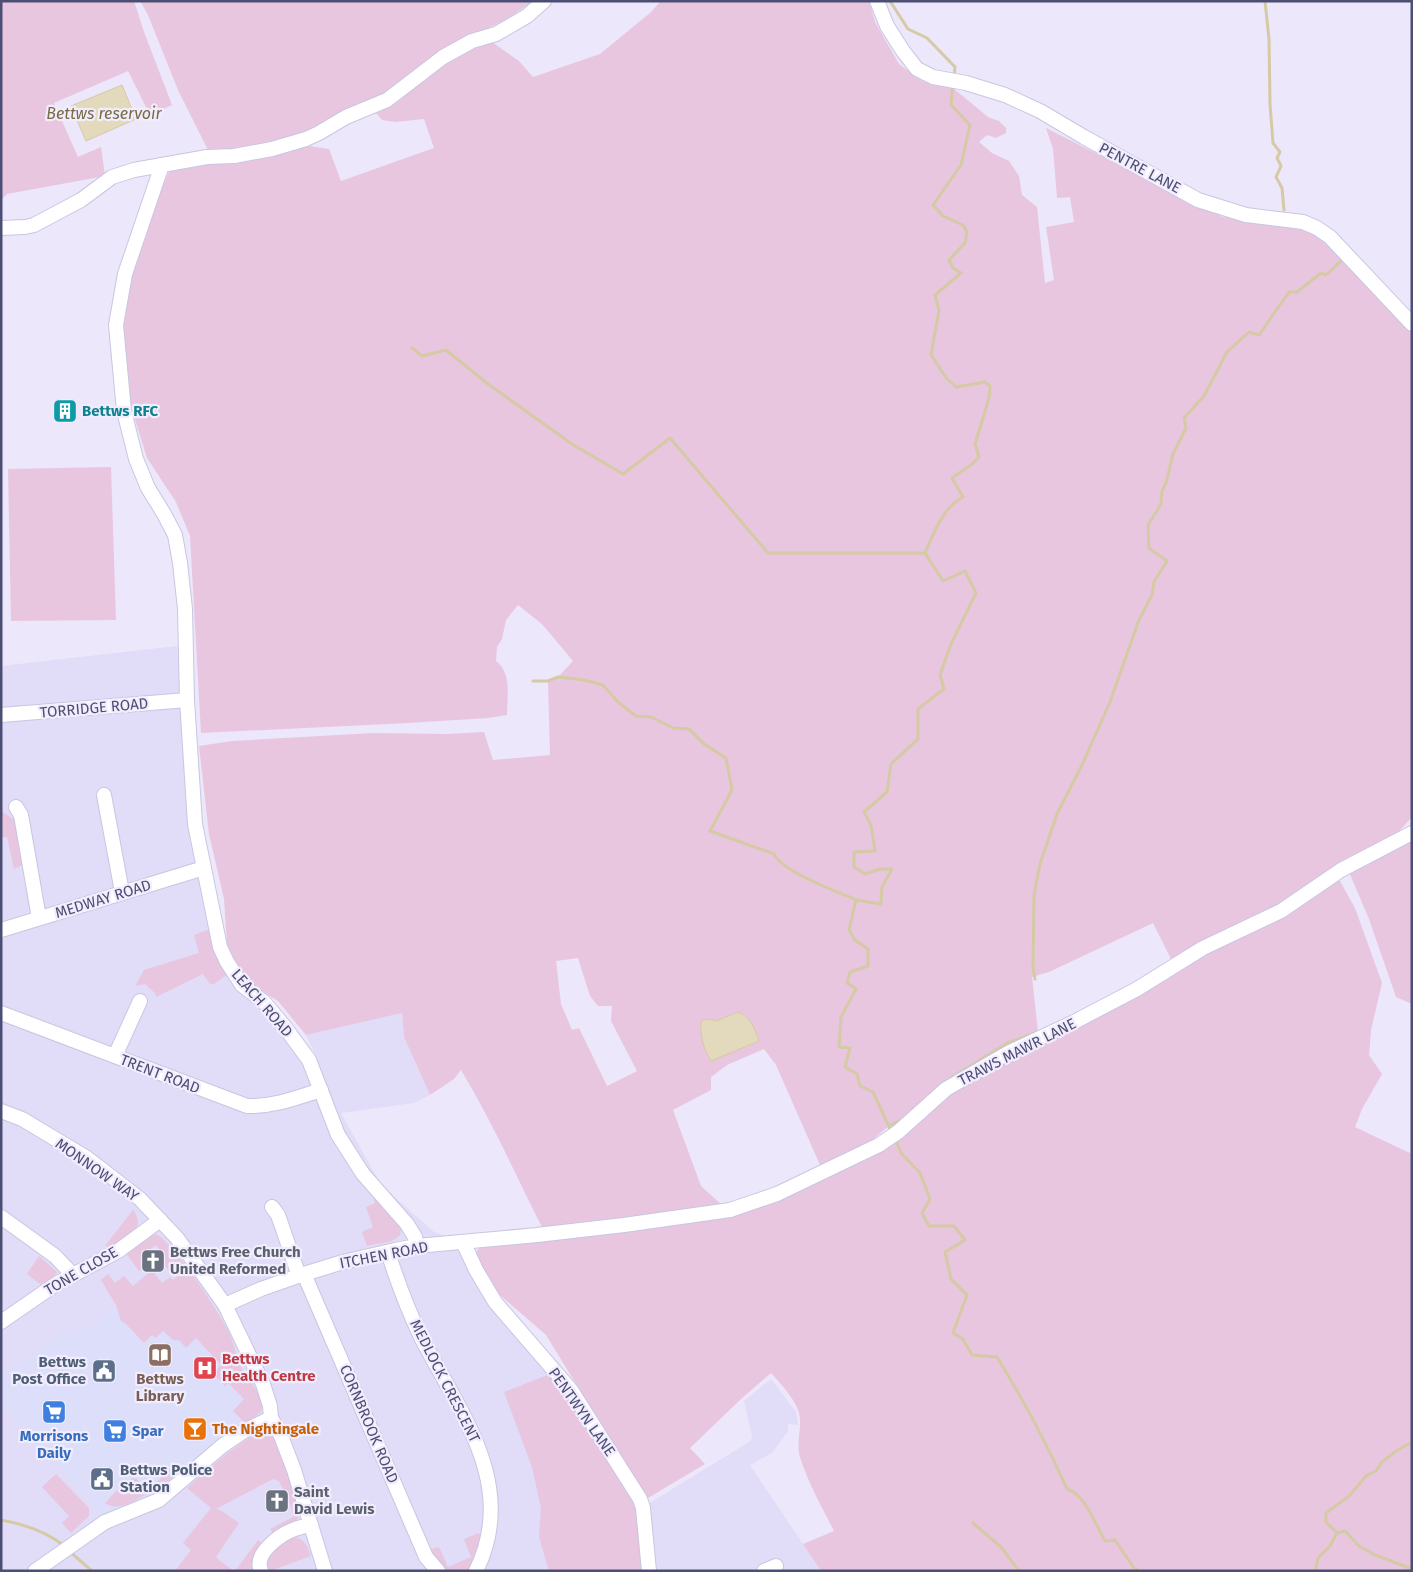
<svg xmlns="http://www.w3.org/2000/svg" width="1413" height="1572" viewBox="0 0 1413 1572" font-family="'Fira Sans',sans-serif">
<rect width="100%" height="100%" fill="#ece7fb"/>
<path fill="#e1dcf7" d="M177 646 182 700 220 947 309 1060H318L306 1035 402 1013 404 1037 430 1095 414 1103 341 1113 381 1185 434 1232 463 1242 468 1255 542 1356 643 1507 751 1441 752 1436 744 1401 771 1379 796 1412 798 1425 788 1424V1431L772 1453 750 1465 821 1571H1V666Z"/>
<path fill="#dcdefa" d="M220 1300 271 1418 159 1500 105 1522 93 1503 1 1403V1388L11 1380 5 1374 62 1333H72L92 1325 106 1315 110 1310Z"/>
<g fill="#e8c6e0" fill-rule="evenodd">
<path d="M1 1H134L144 32 172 105 150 115 128 71 54 103 78 157 101 147 105 176 7 194 1 200Z"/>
<path d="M140 1H534L503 21 473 35 389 94 296 136 245 151 210 154 178 90 148 15Z"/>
<path d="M661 1H869L875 22 899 64 922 81 953 88 988 117 999 121 1006 128V133L996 138 987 135 979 142 992 153 1009 161 1019 176 1022 195 1037 207 1045 283 1054 280 1046 227 1074 222 1070 197 1057 198 1053 149 1046 128 1223 217 1264 222 1289 223 1310 231 1331 245 1412 329V817L1392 839 1276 908 1173 963 1153 923 1049 972 1032 977 1038 1032 1007 1043 951 1078 905 1118 889 1126 867 1144 845 1156 820 1165 776 1065 764 1049 727 1065 711 1077V1090L673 1110 701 1186 723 1206 543 1229C516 1176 492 1121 461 1070L454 1079 430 1095 404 1037 402 1013 306 1035 278 1001 257 988 246 979 232 959 227 945 224 899 209 834 199 746 232 741 373 733 448 734 484 732 493 760 550 755 548 681 558 677 573 661 542 624 518 605 506 620 502 639 497 647 496 661C512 673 507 696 507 715L488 718 408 723 201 733 190 536 176 502 147 458 132 410 116 325 143 224 170 170 211 161 262 159 309 146 329 149 341 181 434 148 424 119 396 122 382 120 373 109C407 87 452 50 492 42L519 61 533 77 600 54 650 13ZM578 958 590 996 598 1006H612L611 1021 637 1071 607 1086 579 1028 572 1030 561 1004 556 961Z"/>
<path d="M111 467 116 620 11 621 8 469Z"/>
<path d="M1 811 15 820 17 824 25 864 14 869 7 837H1Z"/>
<path d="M1412 836V1004L1396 997 1369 919 1349 872Z"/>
<path d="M1335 880 1340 881 1355 908 1382 983 1371 1030 1369 1055 1382 1074 1362 1109 1355 1127 1412 1154V1571H821L803 1544 834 1531C822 1507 808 1483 800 1457 796 1444 801 1431 800 1418 799 1403 781 1384 771 1373L741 1399 690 1448 705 1464 648 1498 640 1488 546 1335 494 1290 476 1256 477 1250 483 1246 713 1218 789 1196 829 1174 882 1148 896 1143 930 1112 963 1085 1187 964 1277 919Z"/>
<path d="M210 929 229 973 214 984H210L203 974 156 997 155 993 145 984 135 986 144 970 199 953 194 935Z"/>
<path d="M369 1186C377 1195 411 1227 398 1237 391 1243 376 1244 367 1246L362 1232 373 1227 366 1207 375 1203Z"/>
<path d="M133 1210C148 1229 125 1239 110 1248L105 1246Z"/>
<path d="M156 1234C172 1241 223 1317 230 1335 235 1347 237 1359 243 1371 248 1382 265 1395 262 1408 260 1416 251 1419 244 1422L233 1411 244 1399 228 1383 225 1386 213 1373 221 1365 196 1338 186 1348 179 1340H173L163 1331 156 1338 152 1335 144 1343 126 1324 121 1321 116 1305 101 1280 108 1274 115 1283 124 1276 133 1286 152 1270 162 1283 170 1277 173 1280 179 1275 175 1268 169 1271 159 1257 162 1254 156 1245 140 1257 146 1265 139 1271 126 1253 152 1235Z"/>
<path d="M39 1256 57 1272C53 1278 48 1283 40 1284L27 1274Z"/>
<path d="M555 1372 640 1499 649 1571H549L539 1537 541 1508 532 1467 504 1392Z"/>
<path d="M266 1429C281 1440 295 1494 300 1513L296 1522 274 1535 270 1529 293 1517 290 1504 279 1481 273 1479 216 1509 222 1511 239 1523 216 1557 220 1561 234 1571H222L221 1569 214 1571H175L191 1550 183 1543 211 1508 187 1488C212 1466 236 1443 266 1429Z"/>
<path d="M175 1464 179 1471 159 1490 154 1485Z"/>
<path d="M56 1474 89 1508V1516L71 1533 62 1523 69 1516 42 1487Z"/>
<path d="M133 1478 137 1479 146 1490V1494C134 1501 118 1512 105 1503L121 1486Z"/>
<path d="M479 1533 481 1538 470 1571H444L428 1550 439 1547 448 1567 471 1557 464 1539Z"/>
<path d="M295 1537C305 1539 308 1548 311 1556L270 1571H266L264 1567C271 1553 280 1542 295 1537Z"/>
<path d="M258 1540 265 1545 256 1571H235Z"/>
</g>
<g fill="#e3dabd" stroke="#d5caa4">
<path d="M122 85 136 119 86 141 71 106Z"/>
<path d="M738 1012C750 1016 755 1029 759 1041L711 1061C703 1048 700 1036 701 1021L709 1019 716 1021Z"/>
</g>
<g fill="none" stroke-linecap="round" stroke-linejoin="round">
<g stroke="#d5caa4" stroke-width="3">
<path d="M890 1 908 29 927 38 955 67 954 77"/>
<path d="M1265 1 1269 39 1270 104 1273 143 1280 152 1277 158 1281 166 1276 177 1282 188 1284 210"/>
<path d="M412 348 422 356 446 350 488 384 572 444 623 474 670 438 768 553H925"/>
<path d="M533 681H548L558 677 584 680 603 685 618 702 636 716 651 717 673 728 689 729 704 744 726 758 732 790 710 831 774 854C781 871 838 892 856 900"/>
<path d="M1035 979 1033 968 1034 895 1040 864 1057 814 1082 765 1110 702 1139 620 1152 595 1154 582 1167 561 1149 548 1148 525 1161 504 1162 491 1166 483 1173 454 1186 428 1184 418 1204 396 1227 352 1249 332 1259 335 1289 292H1297L1321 273 1326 275 1342 260 1341 257"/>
<path d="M951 1078 1007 1043 1035 1033"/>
<path d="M889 1126 903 1119"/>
<path d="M891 1131 873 1092 860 1086 857 1074 845 1067 850 1048 839 1047 841 1017 856 989 847 983 850 972 868 966V949L855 940 849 930 856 900 881 904 882 887 892 869H880L865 874 854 867V852L875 851 871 825 864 812 887 792 891 764 918 739V709L944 689 940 675 951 644 976 593 965 571 943 581 925 553C934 533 943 507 963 497L952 478 971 465 979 457 975 444 989 398 990 386 985 382 956 387 947 379 931 355 939 310 935 295 961 273 953 268 949 260 965 243 967 232 963 225 943 216 933 205 961 165 970 125 951 105 953 84"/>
<path d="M895 1139 901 1153 920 1173 930 1199 922 1213 929 1226H954L965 1240 945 1252 951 1279 967 1295 953 1333 963 1339 972 1355 997 1357C1024 1401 1046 1442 1067 1489 1086 1495 1095 1524 1105 1541L1115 1540 1134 1568 1139 1571"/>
<path d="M1 1520C23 1524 47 1532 64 1546"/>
<path d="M973 1523 1001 1547 1019 1571"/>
<path d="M1337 1533 1345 1531 1359 1546 1375 1555 1412 1569"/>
<path d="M69 1551 92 1571"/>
<path d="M1315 1571 1318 1558 1330 1546 1337 1533 1326 1522V1513L1349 1496 1367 1475 1376 1471 1382 1462 1396 1451 1412 1442"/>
</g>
<defs>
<g id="minor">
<path d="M877 1 887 26 903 51 917 69 933 77 966 83 1005 95 1040 111 1084 137 1198 200 1246 215 1303 222 1317 228 1330 237 1412 324"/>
<path d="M162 165 125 274 116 325 124 411 136 459 148 488 164 514 175 535 180 563 185 609 187 700 195 824 220 947 227 962 242 985 264 1002 284 1026 309 1060 338 1135 363 1174 407 1224 415 1237 417 1246"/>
<path d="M1 228 25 227 34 225 81 200 112 177 134 170 207 157 234 156 272 149 306 139 319 133 346 117 387 100 443 57 472 41 496 34 527 16 544 1"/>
<path d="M1 715 187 700"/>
<path d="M104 795 122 892"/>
<path d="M16 807 21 815 39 918"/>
<path d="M1 930 204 868"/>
<path d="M1 1013 247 1106C273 1107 296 1098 321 1090"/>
<path d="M115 1056 140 1001"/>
<path d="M1 1111 22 1119 87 1158 140 1199 177 1238 225 1305 263 1384 270 1406 271 1418 281 1436 294 1470 325 1571"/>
<path d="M272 1207 278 1215 299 1276"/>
<path d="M1 1217 55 1256 73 1275"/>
<path d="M463 1242 476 1270 495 1302 571 1390 640 1499 643 1508 649 1571"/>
<path d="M388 1252C397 1281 408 1310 421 1337 459 1411 519 1485 476 1571"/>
<path d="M304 1274 426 1557 438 1571"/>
<path d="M225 1305 261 1289 304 1274 343 1262 395 1250 417 1246 537 1235 624 1225 730 1210 777 1194 879 1145 898 1132 946 1089 1008 1053 1074 1022 1137 989 1203 948 1281 911 1341 870 1412 833"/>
<path d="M1 1322 56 1284 118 1251 160 1220"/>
<path d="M35 1571 105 1522 159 1500 222 1446 244 1431 271 1418"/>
<path d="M261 1571C253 1553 281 1534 295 1529 300 1527 306 1526 311 1525"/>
<path d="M764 1571 776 1566"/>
</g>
</defs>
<use href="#minor" stroke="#c8c6e1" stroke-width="16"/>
<use href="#minor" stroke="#fff" stroke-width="14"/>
</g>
<defs>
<symbol id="building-square" viewBox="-11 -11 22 22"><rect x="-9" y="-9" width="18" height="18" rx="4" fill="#0f9aa8" stroke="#f1edfe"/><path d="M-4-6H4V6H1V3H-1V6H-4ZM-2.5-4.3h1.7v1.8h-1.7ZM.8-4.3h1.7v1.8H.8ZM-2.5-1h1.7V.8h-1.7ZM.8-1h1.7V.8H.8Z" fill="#fff"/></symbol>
<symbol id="church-square" viewBox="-11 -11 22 22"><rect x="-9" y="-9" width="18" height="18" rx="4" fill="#6b7280" stroke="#f1edfe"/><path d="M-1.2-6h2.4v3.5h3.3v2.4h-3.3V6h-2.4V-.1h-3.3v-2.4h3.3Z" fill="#fff"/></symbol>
<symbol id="library-square" viewBox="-11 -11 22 22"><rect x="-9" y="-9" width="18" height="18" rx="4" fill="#8d6e63" stroke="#f1edfe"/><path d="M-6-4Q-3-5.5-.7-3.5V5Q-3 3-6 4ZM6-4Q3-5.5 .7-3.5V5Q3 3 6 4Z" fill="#fff"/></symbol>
<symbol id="hospital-square" viewBox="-11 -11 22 22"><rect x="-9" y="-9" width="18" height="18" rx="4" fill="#e0444e" stroke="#f1edfe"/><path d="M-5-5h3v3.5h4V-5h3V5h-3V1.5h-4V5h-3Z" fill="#fff"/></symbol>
<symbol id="civic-square" viewBox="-11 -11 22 22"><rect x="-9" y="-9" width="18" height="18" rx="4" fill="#5c6f8a" stroke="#f1edfe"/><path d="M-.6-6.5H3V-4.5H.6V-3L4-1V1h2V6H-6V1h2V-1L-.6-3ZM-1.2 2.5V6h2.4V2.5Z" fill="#fff"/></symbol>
<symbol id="supermarket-square" viewBox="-11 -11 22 22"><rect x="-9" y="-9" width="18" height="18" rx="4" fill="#3f7fe0" stroke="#f1edfe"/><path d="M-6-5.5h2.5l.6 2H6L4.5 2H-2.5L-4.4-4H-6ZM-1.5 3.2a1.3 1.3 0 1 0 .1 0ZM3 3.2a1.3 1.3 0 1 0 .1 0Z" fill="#fff"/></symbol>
<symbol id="bar-square" viewBox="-11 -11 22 22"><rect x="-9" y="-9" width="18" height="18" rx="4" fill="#e8710a" stroke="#f1edfe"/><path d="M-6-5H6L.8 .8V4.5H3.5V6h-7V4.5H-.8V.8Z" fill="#fff"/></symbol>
</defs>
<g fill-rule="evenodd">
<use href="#building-square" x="51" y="397" width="28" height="28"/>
<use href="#church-square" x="139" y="1247" width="28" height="28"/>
<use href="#library-square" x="146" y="1341" width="28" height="28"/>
<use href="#hospital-square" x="191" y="1354" width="28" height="28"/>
<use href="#civic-square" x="90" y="1357" width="28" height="28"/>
<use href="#supermarket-square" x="40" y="1398" width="28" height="28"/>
<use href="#bar-square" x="181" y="1415" width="28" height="28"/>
<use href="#supermarket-square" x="101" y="1417" width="28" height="28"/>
<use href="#civic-square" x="88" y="1465" width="28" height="28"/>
<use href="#church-square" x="263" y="1487" width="28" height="28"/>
</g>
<g text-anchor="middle" stroke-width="4.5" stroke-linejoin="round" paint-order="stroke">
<g font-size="15" fill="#4d4e73" stroke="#f1edfe">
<text transform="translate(1140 168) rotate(28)" y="5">PENTRE LANE</text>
<text transform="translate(94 708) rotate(-5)" y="5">TORRIDGE ROAD</text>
<text transform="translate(103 899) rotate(-17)" y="5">MEDWAY ROAD</text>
<text transform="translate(262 1003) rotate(49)" y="5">LEACH ROAD</text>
<text transform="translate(1017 1052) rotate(-27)" y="5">TRAWS MAWR LANE</text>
<text transform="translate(160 1074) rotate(21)" y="5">TRENT ROAD</text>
<text transform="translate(97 1170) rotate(35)" y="5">MONNOW WAY</text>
<text transform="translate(384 1255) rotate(-11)" y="5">ITCHEN ROAD</text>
<text transform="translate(81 1271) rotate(-30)" y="5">TONE CLOSE</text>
<text transform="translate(445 1381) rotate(63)" y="5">MEDLOCK CRESCENT</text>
<text transform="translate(582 1412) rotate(55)" y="5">PENTWYN LANE</text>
<text transform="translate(369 1424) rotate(67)" y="5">CORNBROOK ROAD</text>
</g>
<g font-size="15" font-weight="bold" fill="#0d838f" stroke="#f1edfe" text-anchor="start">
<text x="82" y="416">Bettws RFC</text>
</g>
<g font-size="15" font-weight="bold" fill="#5b616d" stroke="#f1edfe" text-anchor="start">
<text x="170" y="1257">Bettws Free Church<tspan x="170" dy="17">United Reformed</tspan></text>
<text x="294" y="1497">Saint<tspan x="294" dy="17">David Lewis</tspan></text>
</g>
<g font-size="15" font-weight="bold" fill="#be3a42" stroke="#f1edfe" text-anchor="start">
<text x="222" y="1364">Bettws<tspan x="222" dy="17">Health Centre</tspan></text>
</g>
<g font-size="15" font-weight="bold" fill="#4e5e75" stroke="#f1edfe" text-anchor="end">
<text x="86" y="1367">Bettws<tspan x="86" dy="17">Post Office</tspan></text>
<text x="120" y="1475" text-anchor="start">Bettws Police<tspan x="120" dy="17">Station</tspan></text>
</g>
<g font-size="15" font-weight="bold" fill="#785e54" stroke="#f1edfe">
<text x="160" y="1384">Bettws<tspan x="160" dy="17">Library</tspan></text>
</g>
<g font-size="15" font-weight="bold" fill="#c56008" stroke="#f1edfe" text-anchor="start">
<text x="212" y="1434">The Nightingale</text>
</g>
<g font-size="15" font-weight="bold" fill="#366cbe" stroke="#f1edfe" text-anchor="start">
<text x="132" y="1436">Spar</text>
<text x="54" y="1441" text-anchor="middle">Morrisons<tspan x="54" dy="17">Daily</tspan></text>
</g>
<g font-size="16" font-style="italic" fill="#776c42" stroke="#f1edfe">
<text x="104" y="119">Bettws reservoir</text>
</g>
</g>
<rect width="1413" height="1572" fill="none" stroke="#4d4e73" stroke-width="5"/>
</svg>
